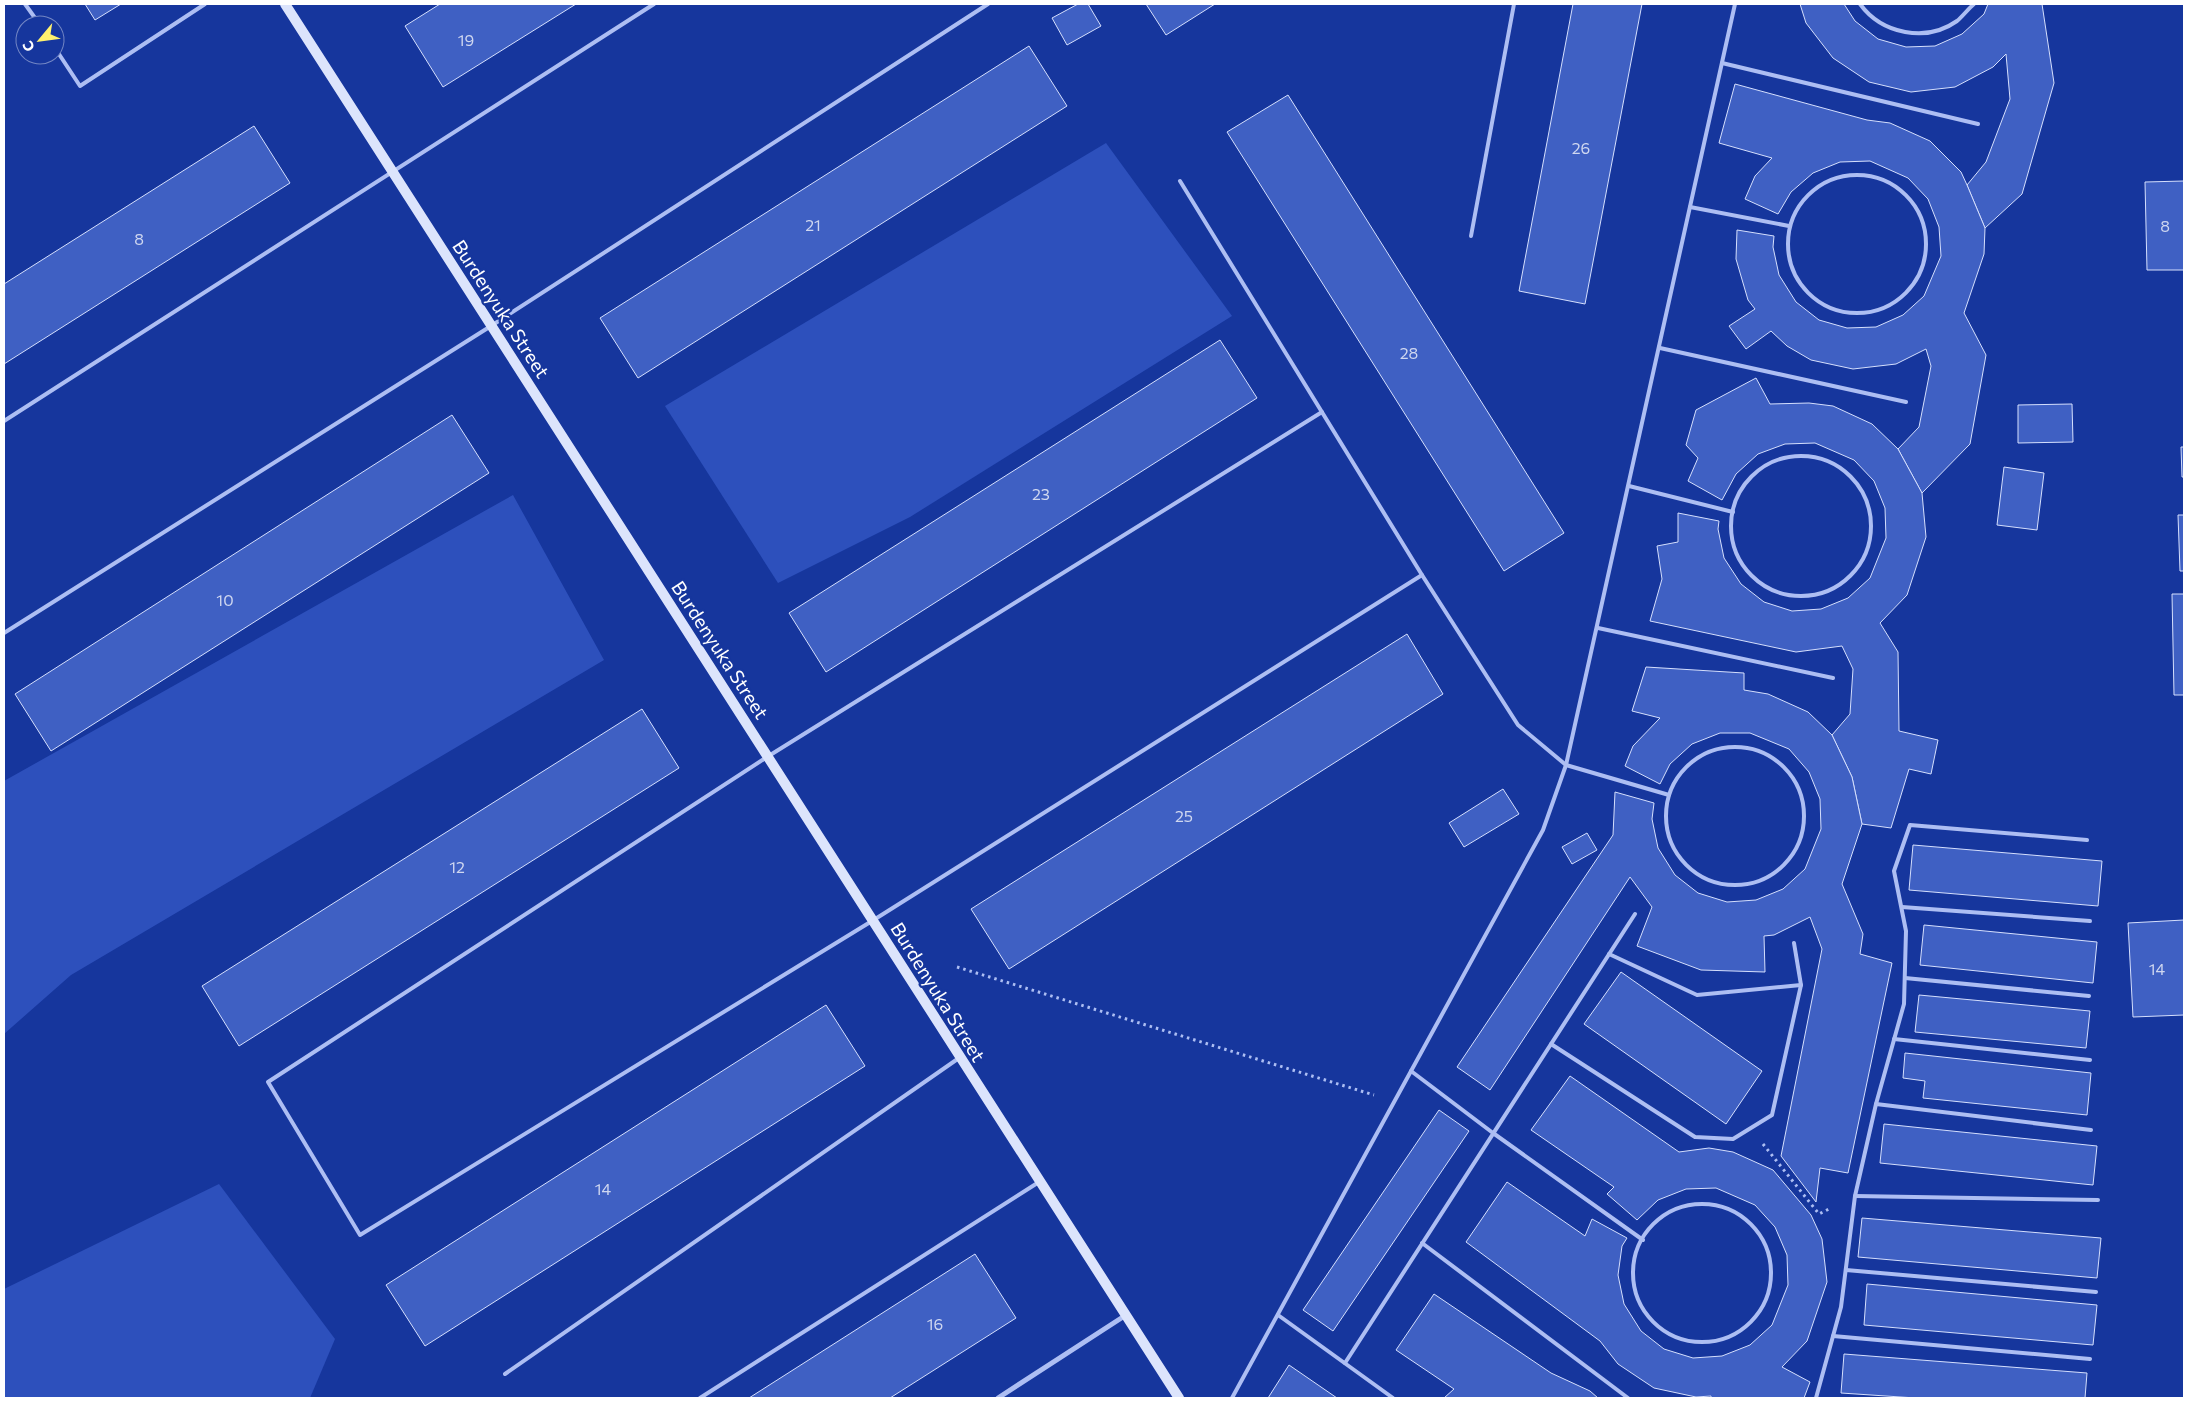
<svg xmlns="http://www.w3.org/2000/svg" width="2188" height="1402" viewBox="0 0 2188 1402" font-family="Commissioner,sans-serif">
<rect width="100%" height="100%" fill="#16369d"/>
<g fill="#2d50bc">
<path d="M1106 143 1232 316 910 517 778 583 665 406Z"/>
<path d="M513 495 604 660 71 975 4 1034V781Z"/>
<path d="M219 1184 335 1339 310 1398H4V1289Z"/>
</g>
<g fill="#3f60c3" stroke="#d5dffd">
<path d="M85 4H121L95 20Z"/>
<path d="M440 4H576L443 87 405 26Z"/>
<path d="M1078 4H1088L1101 26 1067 45 1052 18Z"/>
<path d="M1146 4H1215L1166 35Z"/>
<path d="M1573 4H1642L1585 304 1519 291Z"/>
<path d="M1800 4H1844L1855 21 1878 39 1906 47 1935 46 1962 34 1984 14 1988 4H2042L2054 83 2022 194 1985 228 1967 185 1986 162 2010 99 2006 54 1993 67 1955 87 1911 92 1869 82 1833 58 1806 23Z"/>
<path d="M1029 46 1067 106 638 378 600 318Z"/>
<path d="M1735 84 1867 120 1890 123 1930 141 1961 172 1967 185 1985 228 1984 254 1964 313 1986 355 1970 444 1922 493 1898 449 1919 427 1931 366 1926 349 1896 364 1853 369 1811 360 1787 346 1771 331 1746 349 1729 326 1755 309 1748 300 1736 259 1737 230 1774 236 1773 247 1779 275 1796 302 1819 320 1847 328 1876 327 1903 315 1924 296 1941 256 1939 227 1928 199 1908 178 1870 161 1840 162 1813 173 1791 192 1778 214 1745 199 1755 176 1772 158 1719 143Z"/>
<path d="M1288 95 1564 533 1504 571 1227 132Z"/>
<path d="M254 126 290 183 4 364V284Z"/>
<path d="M2184 181V270H2147L2145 182Z"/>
<path d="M1220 340 1257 398 826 672 789 613Z"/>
<path d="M1756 378 1770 404 1809 403 1833 406 1872 424 1898 449 1922 493 1926 537 1907 595 1880 623 1898 652 1899 731 1938 740 1931 774 1909 769 1891 828 1862 824 1852 777 1832 735 1850 714 1853 669 1842 646 1796 652 1650 621 1662 579 1657 546 1678 542V513L1719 521 1718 529 1724 558 1741 584 1764 602 1792 611 1821 609 1848 598 1870 578 1886 538 1885 508 1874 481 1854 460 1815 443 1785 444 1758 454 1736 474 1722 500 1688 481 1698 458 1686 445 1696 410Z"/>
<path d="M2072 404 2073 442 2018 443V405Z"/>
<path d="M452 415 489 473 51 751 15 694Z"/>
<path d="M2181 447H2184V477H2182Z"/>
<path d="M2004 467 2044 473 2037 530 1997 525Z"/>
<path d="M2178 515H2184V571H2180Z"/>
<path d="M2172 594H2184V695H2174Z"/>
<path d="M1407 634 1443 694 1009 969 971 909Z"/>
<path d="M1646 667 1744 673V690L1768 694 1808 712 1832 735 1852 777 1862 824 1842 884 1863 934 1860 954 1892 963 1848 1173 1820 1168 1816 1202 1781 1156 1822 949 1810 917 1774 935 1764 936 1765 972 1701 970 1637 946 1652 907 1630 877 1490 1090 1457 1067 1613 835 1615 792 1654 803 1652 819 1658 848 1675 875 1698 893 1727 902 1756 900 1783 889 1805 869 1821 829 1820 799 1809 772 1789 749 1750 733H1720L1692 744 1670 764 1660 784 1625 766 1633 746 1660 718 1632 711Z"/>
<path d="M642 709 679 768 239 1046 202 986Z"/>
<path d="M1503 789 1519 814 1464 847 1449 823Z"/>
<path d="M1587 833 1597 850 1572 864 1562 847Z"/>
<path d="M1913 845 2102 861 2098 906 1909 890Z"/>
<path d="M2184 920V1015L2133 1017 2128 923Z"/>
<path d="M1924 925 2097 942 2093 983 1920 965Z"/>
<path d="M1621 972 1762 1071 1726 1124 1584 1024Z"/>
<path d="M1919 995 2090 1011 2086 1048 1915 1032Z"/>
<path d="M826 1005 865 1066 425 1346 386 1285Z"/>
<path d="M1905 1053 2091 1073 2087 1115 1923 1098 1925 1081 1903 1078Z"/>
<path d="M1570 1076 1679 1152 1709 1148 1733 1152 1773 1170 1811 1215 1822 1239 1827 1282 1807 1341 1782 1367 1810 1382 1804 1398H1711V1396L1696 1397 1654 1388 1618 1364 1600 1341 1466 1242 1507 1182 1585 1236 1592 1219 1627 1238 1622 1246 1618 1275 1624 1304 1641 1331 1664 1349 1693 1358 1722 1356 1750 1345 1772 1325 1788 1285 1787 1255 1775 1227 1755 1205 1716 1188 1686 1189 1658 1200 1637 1220 1607 1194 1614 1187 1531 1130Z"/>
<path d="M1439 1110 1469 1131 1333 1331 1303 1310Z"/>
<path d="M1884 1124 2097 1146 2093 1185 1880 1163Z"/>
<path d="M1862 1218 2101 1238 2097 1278 1858 1257Z"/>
<path d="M975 1254 1016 1318 890 1398H749Z"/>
<path d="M1867 1284 2097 1305 2093 1345 1864 1325Z"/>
<path d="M1434 1294 1551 1373 1590 1391 1598 1398H1444L1454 1389 1396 1350Z"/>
<path d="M1844 1354 2087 1373 2085 1398H1916L1841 1393Z"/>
<path d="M1289 1365 1337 1398H1268Z"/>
</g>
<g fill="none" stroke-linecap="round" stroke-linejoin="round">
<g stroke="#adbef3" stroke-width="3" stroke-dasharray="2.5 4" stroke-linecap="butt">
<path d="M957 967 1374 1095"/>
<path d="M1763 1144 1819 1214 1831 1208"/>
</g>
<g stroke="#adbef3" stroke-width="4">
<path d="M25 4 40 25"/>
<path d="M1860 4C1882 34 1926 43 1957 21 1963 16 1968 9 1974 4"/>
<path d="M55 48 80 86 205 4"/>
<path d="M1722 63 1978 124"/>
<circle cx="1857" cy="244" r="69"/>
<path d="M1180 181 1422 575 1518 725 1566 765 1669 795"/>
<path d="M1690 207 1789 226"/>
<path d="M1471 236 1514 4"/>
<path d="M1660 348 1906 402"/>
<path d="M1322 412 767 757 268 1082 360 1235 872 921 1422 575"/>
<path d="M4 421 654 4"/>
<circle cx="1801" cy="526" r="70"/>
<path d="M1629 486 1733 512"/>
<path d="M1598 628 1833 678"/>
<path d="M4 633 491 326 988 4"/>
<circle cx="1735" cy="816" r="69"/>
<path d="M1902 907 2090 921"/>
<path d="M1609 954 1697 995 1801 985"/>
<path d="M1905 978 2089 996"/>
<path d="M1894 1039 2090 1060"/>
<path d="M1551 1044 1695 1137 1733 1139 1772 1115 1801 985 1794 943"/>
<path d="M1411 1071 1493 1133 1643 1240"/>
<path d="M1876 1104 2091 1130"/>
<path d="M1855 1196 2098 1200"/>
<circle cx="1702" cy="1273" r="69"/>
<path d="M1422 1243 1628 1398"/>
<path d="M1846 1270 2096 1292"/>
<path d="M1278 1315 1393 1398"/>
<path d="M1833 1336 2090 1359"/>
<path d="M1345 1363 1635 914"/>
<path d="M505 1374 959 1058"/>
<path d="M700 1398 1039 1182"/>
<path d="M1232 1398 1543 830 1566 765 1735 4"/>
<path d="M1816 1398 1841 1307 1855 1196 1876 1104 1904 1004 1906 931 1894 871 1910 825 2087 840"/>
</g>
<path stroke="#adbef3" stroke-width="5" d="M998 1398 1126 1315"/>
<path stroke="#dce4fc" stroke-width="10" d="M285 4 1179 1398"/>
</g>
<g text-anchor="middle" stroke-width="4.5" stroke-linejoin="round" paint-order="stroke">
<g font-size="16" fill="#cfd7f0">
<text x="466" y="46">19</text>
<text x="1581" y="154">26</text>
<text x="813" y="231">21</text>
<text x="2165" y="232">8</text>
<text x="139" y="245">8</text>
<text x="1409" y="359">28</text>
<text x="1041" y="500">23</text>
<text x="225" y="606">10</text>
<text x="1184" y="822">25</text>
<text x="457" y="873">12</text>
<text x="2157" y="975">14</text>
<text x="603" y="1195">14</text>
<text x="935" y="1330">16</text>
</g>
<g font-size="19" fill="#fff" stroke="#16369d">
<text transform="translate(501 309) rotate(57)" y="7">Burdenyuka Street</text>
<text transform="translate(720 650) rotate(57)" y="7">Burdenyuka Street</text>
<text transform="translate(938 992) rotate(58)" y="7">Burdenyuka Street</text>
</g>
</g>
<rect width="2188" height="1402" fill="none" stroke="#ffffff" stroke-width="10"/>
<g transform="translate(40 40) rotate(241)"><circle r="24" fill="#16369d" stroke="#7386c4"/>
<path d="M0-4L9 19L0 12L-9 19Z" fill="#fff26f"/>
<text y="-8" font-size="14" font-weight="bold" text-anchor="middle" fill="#ffffff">С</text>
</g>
</svg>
